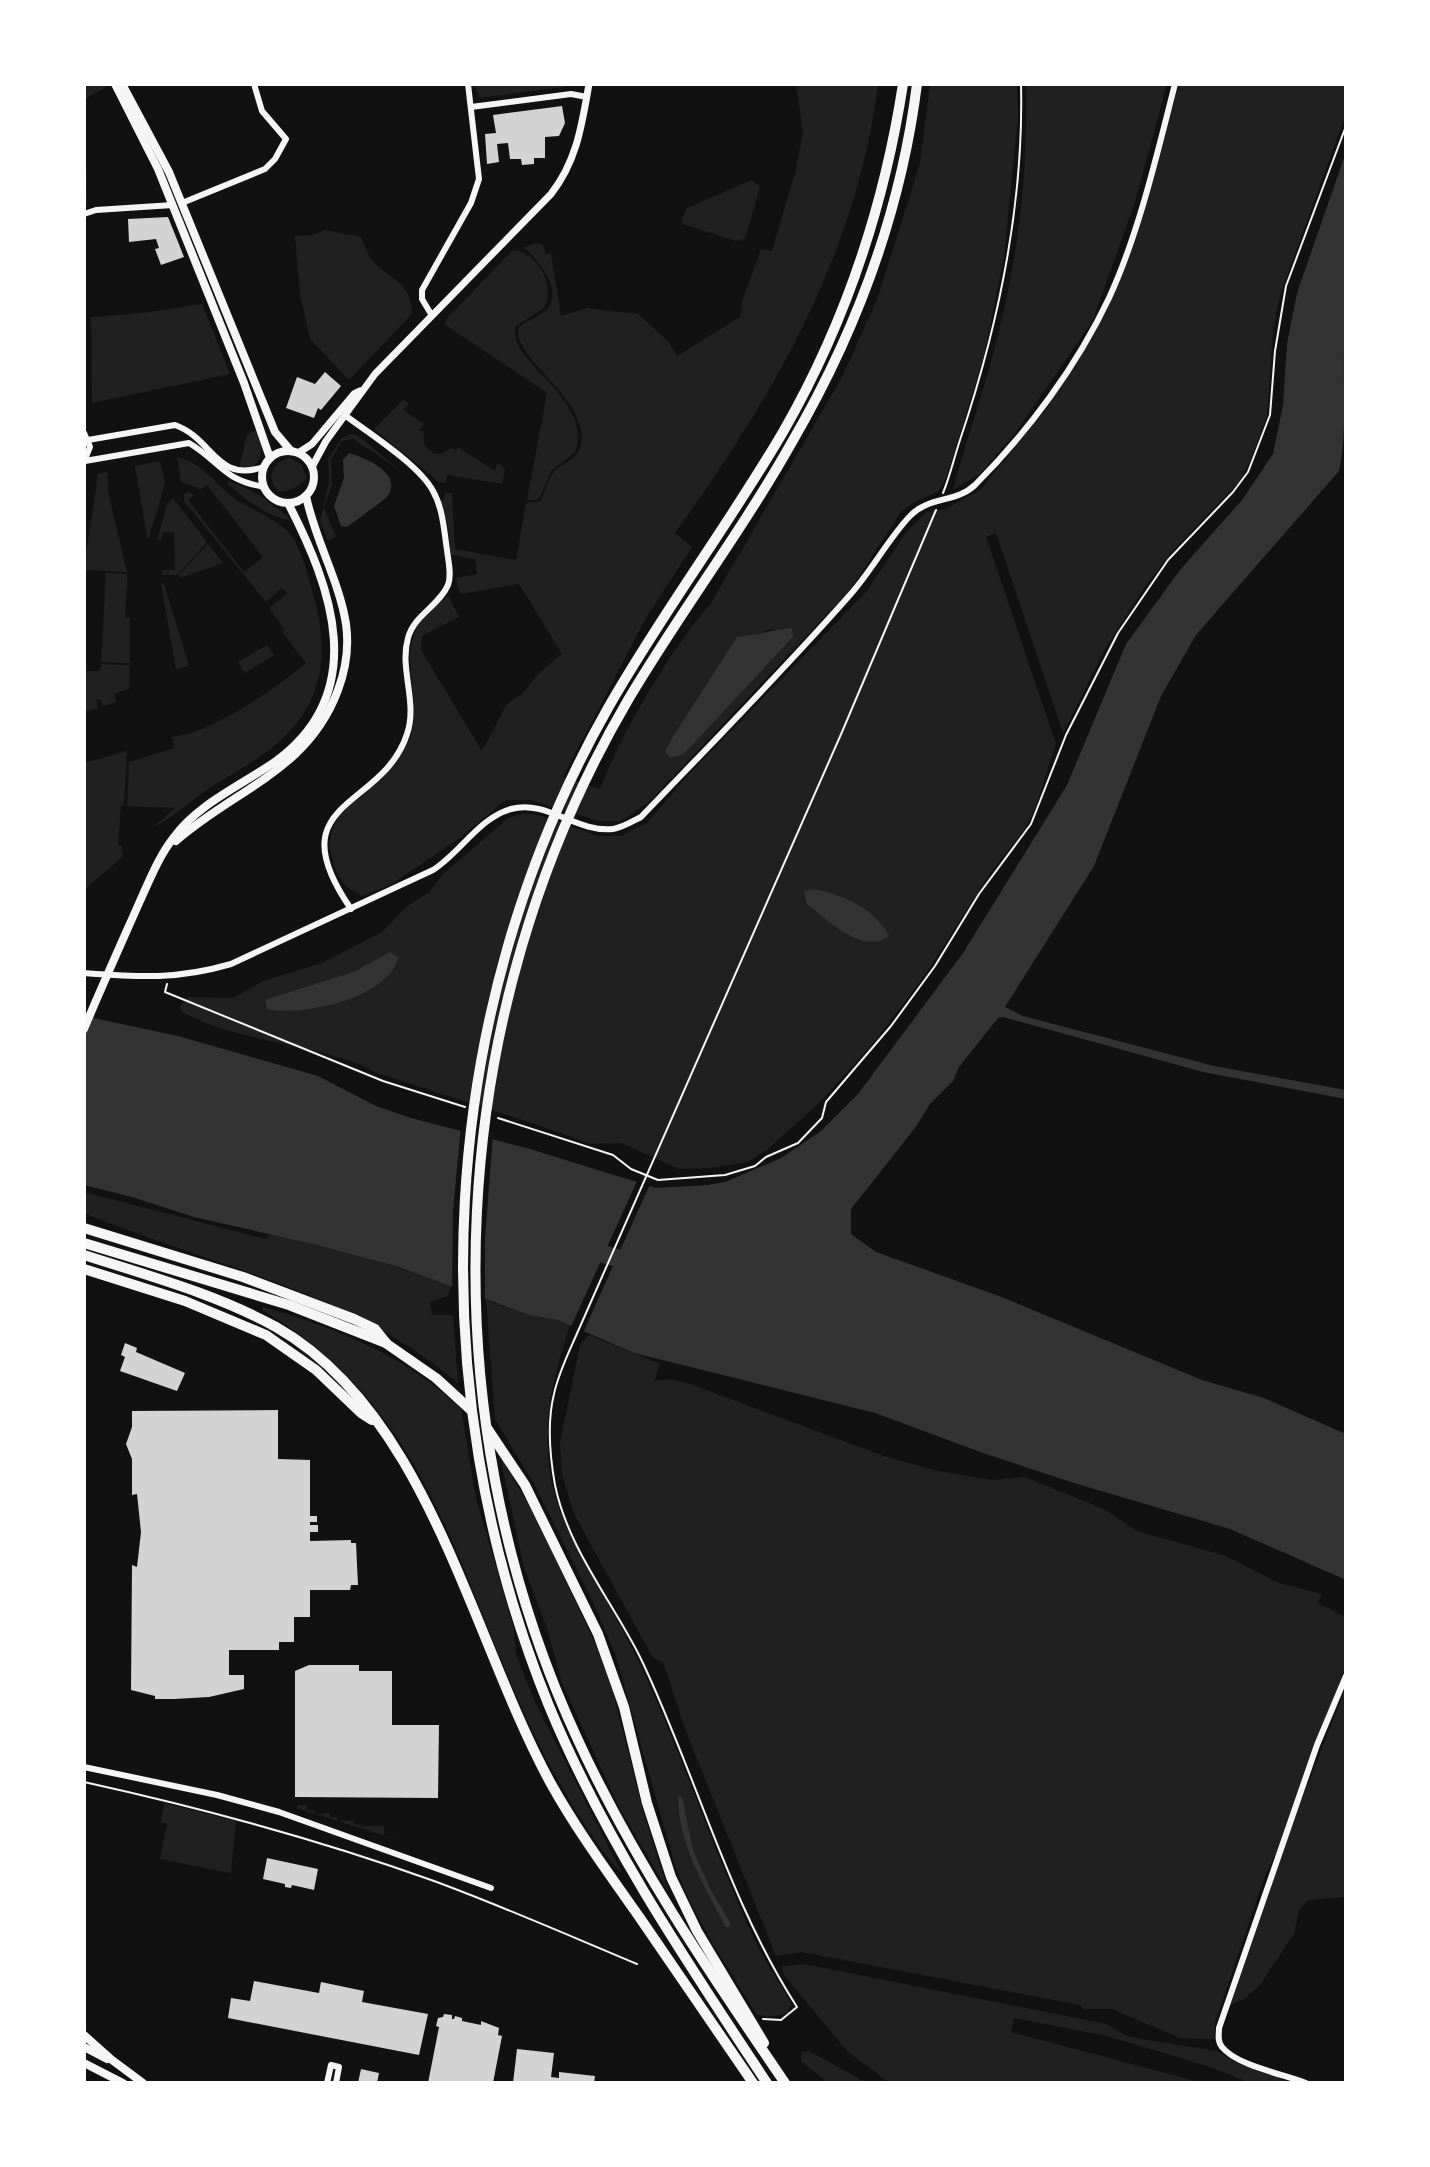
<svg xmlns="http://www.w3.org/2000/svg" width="1430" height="2167" viewBox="0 0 1430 2167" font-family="'Varela Round',sans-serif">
<rect width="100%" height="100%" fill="#111"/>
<g fill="#202020" fill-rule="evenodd">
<path d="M84 84H103L105 88 91 95 85 100 87 204H84Z"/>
<path d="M474 84H567L563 87 480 98Z"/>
<path d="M796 84H878C858 251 772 399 675 533L692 547 646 618 563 777 600 789C621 733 672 647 711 603L842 377 877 300 920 163 930 84H1017L1018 117 1004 257 983 360 946 478 938 492 914 502 901 512 850 590 649 802 621 821H598L531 800H506L457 840 390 885 362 896C357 893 350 890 346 886 335 875 327 849 331 834 342 796 397 779 411 735 422 701 401 663 415 631 421 617 438 605 448 595L459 617 422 636 421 650 482 751 507 704 522 694 540 672 562 654 519 584 460 594 456 578 477 574 475 559 451 555 447 520 440 500 444 499 445 493H452L455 549 516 560 526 503 541 501C545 492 547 481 553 473 561 463 576 461 580 448 595 401 509 358 519 327 527 320 540 317 547 309 564 290 538 259 524 248L536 243 543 245 546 254 551 253 561 316 587 308 638 314 668 341 677 356 740 317 742 302 761 249 772 251 795 173 803 133ZM773 629 792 638 684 754 671 758 750 636Z"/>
<path d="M1026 84H1167L1135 202 1093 320 1016 432 981 473 953 490C964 447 979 405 991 362 1016 272 1029 177 1026 84Z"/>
<path d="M1179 84H1346V114L1280 295 1273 332 1267 417 1250 461 1241 480 1174 549 1145 587 1106 647 1063 733 996 533 986 537 1056 744 1037 803 1026 828 991 872 925 975 871 1046 820 1102 768 1149 748 1162 710 1168 679 1169 621 1143 591 1144 538 1125 374 1072C362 1063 347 1060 333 1056 284 1041 226 1037 181 1011L180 1006 188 997 233 998 263 981 322 963 382 932 406 907 429 892 443 874 508 818 524 813 542 816 598 836H621L647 823 691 772 866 592 905 534 926 512 945 509 980 490 1047 408 1102 319 1149 192ZM390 952 344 1001H265L353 972Z"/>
<path d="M751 180 759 185V190L745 239 736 241 683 224 682 219 687 208Z"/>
<path d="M325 230 361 237C364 244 367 254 372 260 390 281 412 281 412 314L349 380 310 339 300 294 295 236 313 235Z"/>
<path d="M513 250C538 253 556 285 544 308L516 326C504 361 595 398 575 452L551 471 540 497 536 500H527L547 393 444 324 449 316Z"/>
<path d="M202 304 230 374 92 403 91 317 142 313Z"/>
<path d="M403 400 409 404 403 410 424 424 419 430 424 433C422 445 428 454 441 454L452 448 456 451 458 447 495 471 497 463 505 468 502 484 447 475 445 483 439 482 374 429Z"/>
<path d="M257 430C262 445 266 456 252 468L239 469 247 434Z"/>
<path d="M350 434 357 435 400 470 353 439 342 441 331 460 332 485 324 507 336 537 328 541 320 521 329 482 328 459 342 438Z"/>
<path d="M177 457C205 463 217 488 240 502 253 510 283 523 291 535 300 547 305 566 309 580 325 630 331 680 296 724 273 753 238 770 208 789 190 801 172 819 153 827L175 808 127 806 129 762 174 748 172 737C210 734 277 688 306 663L282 632 285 630 269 608 287 594 282 588 266 602 184 501V494L189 492 194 495 188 500 244 572 263 557 207 485 201 489 181 482Z"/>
<path d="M289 458 301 464 307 478C299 487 290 491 279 492 265 479 271 463 289 458Z"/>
<path d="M160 461 165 483 148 541 135 466Z"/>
<path d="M107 472 109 496 127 572 84 570 98 474Z"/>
<path d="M229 481 258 494 291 519C275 523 239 495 227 483Z"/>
<path d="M173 498 207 542 178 575H161L163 570H175L174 532H162V539L157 541 167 504Z"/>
<path d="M208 544 223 563 180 578 179 575Z"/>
<path d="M106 573 127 574C128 590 124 605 126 618L130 617V663L101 662Z"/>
<path d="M164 583 189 666 176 669 161 584Z"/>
<path d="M267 645 274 655 245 673 238 662Z"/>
<path d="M102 664 130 665 129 689 114 694 116 702 103 706 100 699 96 700 98 708 84 712V671H99Z"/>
<path d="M127 751 124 805 121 806 118 845 122 846 123 856 84 890V763Z"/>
<path d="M84 1192 266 1239 270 1234C331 1248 392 1263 451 1286L448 1296 430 1302 432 1315H453L458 1383C350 1291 212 1266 84 1213Z"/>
<path d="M486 1300 530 1315 558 1320 570 1325C553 1379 543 1415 550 1473 557 1528 611 1602 635 1654 681 1749 712 1850 757 1945 767 1966 781 1983 791 2003L787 2013C777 2017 769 2017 757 2015L713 1944 691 1904 676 1869 616 1656 593 1602 534 1484 495 1419Z"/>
<path d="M263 1307C336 1328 405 1355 461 1409L476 1498 514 1629 516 1654 535 1702 623 1875C594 1844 572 1806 552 1769 459 1599 445 1417 262 1310Z"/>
<path d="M589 1335 660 1364 654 1381 668 1379 685 1382 884 1456 938 1471 991 1480 1025 1477 1104 1509 1137 1531 1226 1556 1279 1583 1322 1594 1318 1603 1346 1617V1666L1312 1752 1280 1844 1263 1881 1215 2023 1214 2039 1180 2038 1112 2009H1083L1080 2005 802 1952 776 1956 685 1729 663 1662 653 1658 574 1514 562 1474 560 1443 580 1345Z"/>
<path d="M500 1456 539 1523 595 1643 612 1688 644 1815 670 1895 620 1809 562 1683 547 1628 524 1568Z"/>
<path d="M1346 1687V1897L1308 1900 1299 1911 1294 1934 1260 1985 1244 1999 1230 2005 1284 1845Z"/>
<path d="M164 1803 236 1821 231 1873 160 1859 167 1824 161 1822Z"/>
<path d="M299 1805H307V1810H314L315 1814 330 1813V1817H337L338 1821 353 1820 354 1824H361V1826H384V1835L407 1843 296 1808Z"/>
<path d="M804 1964 1106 2024 1127 2036 1141 2039 1217 2051 1233 2061 1292 2083H1251L1207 2066 1107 2036 1014 2018 1011 2032 1203 2083H890L848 2052 784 1975 782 1966Z"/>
<path d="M809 2051 867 2083H828L801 2061 802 2052Z"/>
</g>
<g fill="#333">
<path d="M1346 152V343L1344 351C1343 387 1347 438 1339 471L1196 635 1161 696 1094 866 1005 1007 1023 1016 1214 1066 1346 1090V1099L1203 1072 1003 1017 998 1018 959 1067 953 1081 930 1104 915 1128 851 1209V1234L876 1252 999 1296 1202 1380 1264 1398 1346 1434V1580L1230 1529 1074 1483 983 1453 875 1413 634 1353 558 1320 529 1315 399 1267 317 1245 194 1217 132 1197 84 1185V1016L178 1036 318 1076 376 1106 411 1118 530 1149 656 1188 707 1185 725 1182 781 1158 821 1131 858 1094 963 953 1067 785 1126 644 1180 570 1242 500 1273 454 1283 405 1287 344 1297 293Z"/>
<path d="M349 453C367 458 407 476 385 499L347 527 341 526 334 506 344 478 343 460Z"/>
<path d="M792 628 793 637 684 754 671 758 665 752 672 738 737 637C756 636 773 629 792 628Z"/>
<path d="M814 889C843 895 875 908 889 936 863 956 826 919 807 904L804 891Z"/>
<path d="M390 952 398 957C390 998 302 1017 267 1009L265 1000 353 972Z"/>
<path d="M678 1796 682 1797 693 1850 711 1890 731 1924 729 1927H726C704 1886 678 1844 678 1796Z"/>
</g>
<g fill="#111">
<path d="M461 1126 493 1134 485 1238V1304L452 1291 453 1211Z"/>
<path d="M638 1179 651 1182 582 1335 570 1329Z"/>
</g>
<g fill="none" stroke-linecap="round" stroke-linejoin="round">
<path stroke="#333" stroke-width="18" d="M580 1247 640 1265"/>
</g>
<g fill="#d3d3d3">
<path d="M562 106 565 123 559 136 545 137V158H534V164L522 165 521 159H510L508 143 497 144 499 162 487 164 485 134 496 133 493 115Z"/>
<path d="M168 217 184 257 161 265 155 249 159 248 156 239 129 242 128 219Z"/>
<path d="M325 372 341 386 321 410 318 408 314 418 286 408 297 377 315 384Z"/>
<path d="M125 1343 137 1348 136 1352 185 1373 177 1391 120 1371 125 1357 121 1355Z"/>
<path d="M278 1410V1459L310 1460V1516H317V1522H310V1525H318V1532H310V1541L351 1540V1543H356L358 1585H351L350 1590H310V1617H294V1642H279V1650H229V1675H244V1689L209 1697 174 1699H155V1696L131 1690 132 1565 137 1567 141 1532 137 1494 132 1495V1459L126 1444 132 1427V1411Z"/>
<path d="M309 1665H359V1671H392V1725H439L438 1798 295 1797V1671Z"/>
<path d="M267 1858 318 1869 314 1890 292 1885 291 1888 285 1887V1884L263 1879Z"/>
<path d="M254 1981 319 1993 321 1982 364 1991 362 2002 428 2014 419 2055 228 2018 231 1998 250 2001Z"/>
<path d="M444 2014 452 2015V2019H454L455 2016 462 2018V2021L481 2025V2021L499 2028 498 2035 502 2036 493 2083H428L439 2027 436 2026 438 2018 443 2017Z"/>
<path d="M517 2049 554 2053 551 2077 559 2078V2072L595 2076 594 2083H513Z"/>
<path d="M361 2069 379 2073 377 2083H358Z"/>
</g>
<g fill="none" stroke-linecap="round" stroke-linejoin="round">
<g stroke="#f5f5f5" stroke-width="2">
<path d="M943 493C950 476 954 458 960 440 998 327 1024 204 1021 84"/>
<path d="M167 984 165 992 383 1081 465 1107"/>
<path d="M498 1118 613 1155 631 1169 658 1180 725 1175 755 1166 766 1157 798 1143 822 1118 826 1102 891 1026 935 966 979 894 1031 824 1066 735 1118 633 1168 560 1233 492 1248 472 1270 415 1275 351 1286 286 1346 126"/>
<path d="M84 1782C202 1808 320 1840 434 1881 502 1906 570 1936 637 1964"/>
<path d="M763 2019 781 2020 797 2007C728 1900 696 1774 641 1659 613 1602 568 1549 555 1485 550 1457 547 1422 554 1394 558 1375 567 1356 575 1338L842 732 936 510"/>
</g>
<g stroke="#f5f5f5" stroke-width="6">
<path d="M471 107 571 94 587 97"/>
<path d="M182 203 265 169 275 159 286 139 262 111 254 84"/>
<path d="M84 214 96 210 173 205"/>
<path d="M431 314 422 299V290L471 203 479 179 468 84"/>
<path d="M346 416C370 434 419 465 433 491 443 509 444 530 447 550 448 560 452 575 448 585 439 606 414 615 408 638 399 669 418 702 407 734 383 810 275 799 351 909"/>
<path d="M84 433 90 447 84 462"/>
<path d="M88 440 175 425C214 439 215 483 264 467"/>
<path d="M85 461 189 443C221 462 221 479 264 487"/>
<path d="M84 973C139 977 176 980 231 964L433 870C460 853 480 817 511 809 547 799 576 833 613 829 622 828 633 821 641 817 711 744 782 672 849 596 871 572 890 536 911 515 930 496 956 503 975 485 1028 432 1077 366 1109 298 1139 233 1157 154 1175 84"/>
<path d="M84 1767 217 1795 279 1812 491 1888"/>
<path d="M327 2083 331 2065 339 2067 336 2083"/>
<path d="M1306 2083C1284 2074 1237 2066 1222 2047 1217 2041 1219 2035 1219 2028L1317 1745 1346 1676"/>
</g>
<g stroke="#f5f5f5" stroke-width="7">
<path d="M298 453 312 444 354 394 360 391"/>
<path d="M312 467 326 441 375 374 551 194C577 161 582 124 589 84"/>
</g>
<g stroke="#f5f5f5" stroke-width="8">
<path d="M115 84 158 169 244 383 270 458"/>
<path d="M122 84 169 172 275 432 291 451"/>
<circle cx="288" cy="477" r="26"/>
<path d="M176 841C235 789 308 771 338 690 346 669 349 646 346 624 339 580 315 540 306 496"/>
<path d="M84 1029C102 986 121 944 140 901 150 879 159 856 174 837 199 803 242 785 276 761 370 692 332 588 288 503"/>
<path d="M84 2035 112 2060 143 2083"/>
<path d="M84 2047 107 2059"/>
<path d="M84 2063 123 2083"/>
</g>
<g stroke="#f5f5f5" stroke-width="10">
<path d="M84 1228 243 1277 354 1319 375 1329 387 1344 436 1378 471 1410"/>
<path d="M84 1243 289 1305 386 1343"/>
<path d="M84 1255C149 1276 216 1294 276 1327 428 1413 471 1637 550 1782 576 1829 609 1874 640 1918 678 1973 715 2028 753 2083"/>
<path d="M84 1269 185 1301 266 1335 316 1370 361 1413 372 1420"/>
<path d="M487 1428 525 1485 598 1634 624 1707 647 1803 671 1877 697 1931 764 2043"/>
<path d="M767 2083C687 1962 605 1841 549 1706 418 1385 436 1011 608 708 662 613 728 526 783 432 845 324 884 207 903 84"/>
<path d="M785 2083C709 1972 633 1860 577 1738 425 1409 445 1012 628 700 680 612 742 531 792 442 856 332 901 211 917 84"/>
</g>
</g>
<rect width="1430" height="2167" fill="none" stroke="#ffffff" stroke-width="172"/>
</svg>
